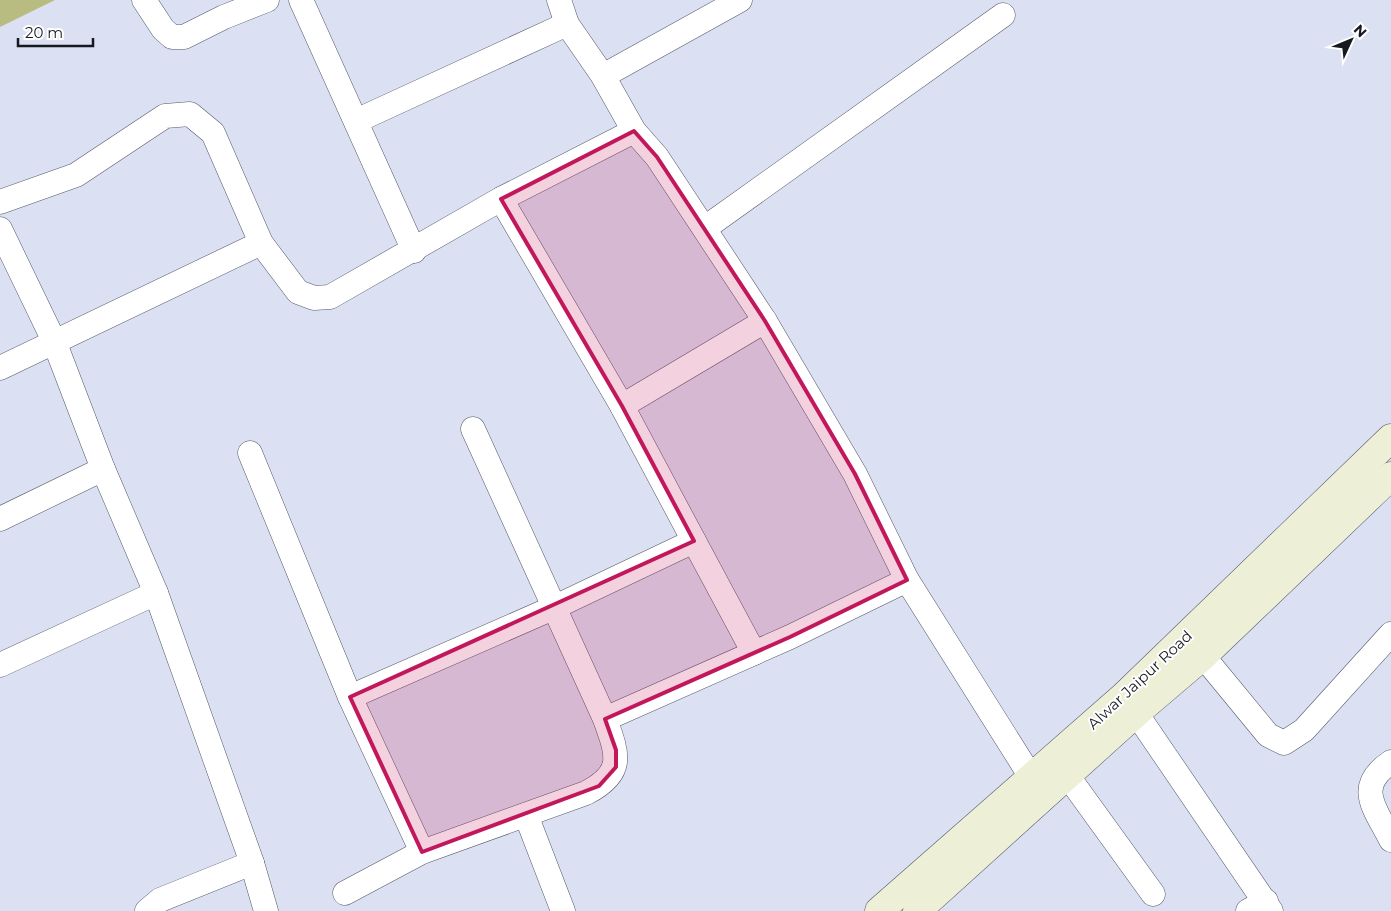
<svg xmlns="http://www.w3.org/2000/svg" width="1391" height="911" viewBox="0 0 1391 911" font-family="Montserrat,sans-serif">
<rect width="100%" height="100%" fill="#dbe0f2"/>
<path fill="#b9bc80" d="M0 0H55L0 27Z"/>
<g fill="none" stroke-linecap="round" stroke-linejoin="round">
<defs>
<g id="minor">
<path d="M144 0 163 29 172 37H184L224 17 267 0"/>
<path d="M301 0 414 251"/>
<path d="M559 0 567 24 603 76 634 131 657 157 765 321 855 474 907 580 1031 777"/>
<path d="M603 76 740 0"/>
<path d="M356 121 567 24"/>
<path d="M0 202 76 175 165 116 190 114 213 133 261 243 0 368"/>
<path d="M705 228 1003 15"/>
<path d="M0 229 54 341 103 469 156 593 252 863 266 911"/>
<path d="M261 243 298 292 314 298 330 297 501 199 634 131"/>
<path d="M622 406 765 321"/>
<path d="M250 453 350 697 422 852"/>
<path d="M0 519 103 469"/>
<path d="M694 541 754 653"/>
<path d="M1203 656 1268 735 1284 743 1304 730 1391 634"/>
<path d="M0 665 156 593"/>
<path d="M350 697 553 608 694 541 622 406 501 199"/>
<path d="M1136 713 1271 911"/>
<path d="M605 719 790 637 907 580"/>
<path d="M1391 762C1354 787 1375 808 1391 840"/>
<path d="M1067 775 1153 894"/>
<path d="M526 815 563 911"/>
<path d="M345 893 422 852 586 793C625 773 618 755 605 719L473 429"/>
<path d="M147 911 160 900 252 863"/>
<path d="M1248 911 1266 901"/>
</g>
<g id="secondary">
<path d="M879 911 1124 696 1391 438"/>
<path d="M917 911 1136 713 1203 656 1391 476"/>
</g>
</defs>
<use href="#minor" stroke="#545968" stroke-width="25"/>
<use href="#secondary" stroke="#545968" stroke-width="29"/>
<use href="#minor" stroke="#fff" stroke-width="24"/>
<use href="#secondary" stroke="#eeefd7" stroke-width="28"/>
</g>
<path fill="#c2185b" fill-opacity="0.2" stroke="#c2185b" stroke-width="4" stroke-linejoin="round" d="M634 131 657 157 765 321 855 474 907 580 790 637 605 719 616 750V767L599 786 422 852 350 697 694 541 622 406 501 199Z"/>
<g text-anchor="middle" stroke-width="4" stroke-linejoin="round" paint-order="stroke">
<g font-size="15" fill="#171920" stroke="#fff">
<text transform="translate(1140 680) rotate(-43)" y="5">Alwar Jaipur Road</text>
</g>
</g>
<g transform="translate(1351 40) rotate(46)" stroke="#ffffff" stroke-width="4" paint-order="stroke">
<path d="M0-4L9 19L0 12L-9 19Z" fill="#171920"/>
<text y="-8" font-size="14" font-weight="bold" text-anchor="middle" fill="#171920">N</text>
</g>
<path d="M18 38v8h75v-8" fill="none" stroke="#171920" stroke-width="2.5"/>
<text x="25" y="38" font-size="15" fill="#171920" stroke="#ffffff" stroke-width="4" paint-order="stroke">20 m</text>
</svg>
